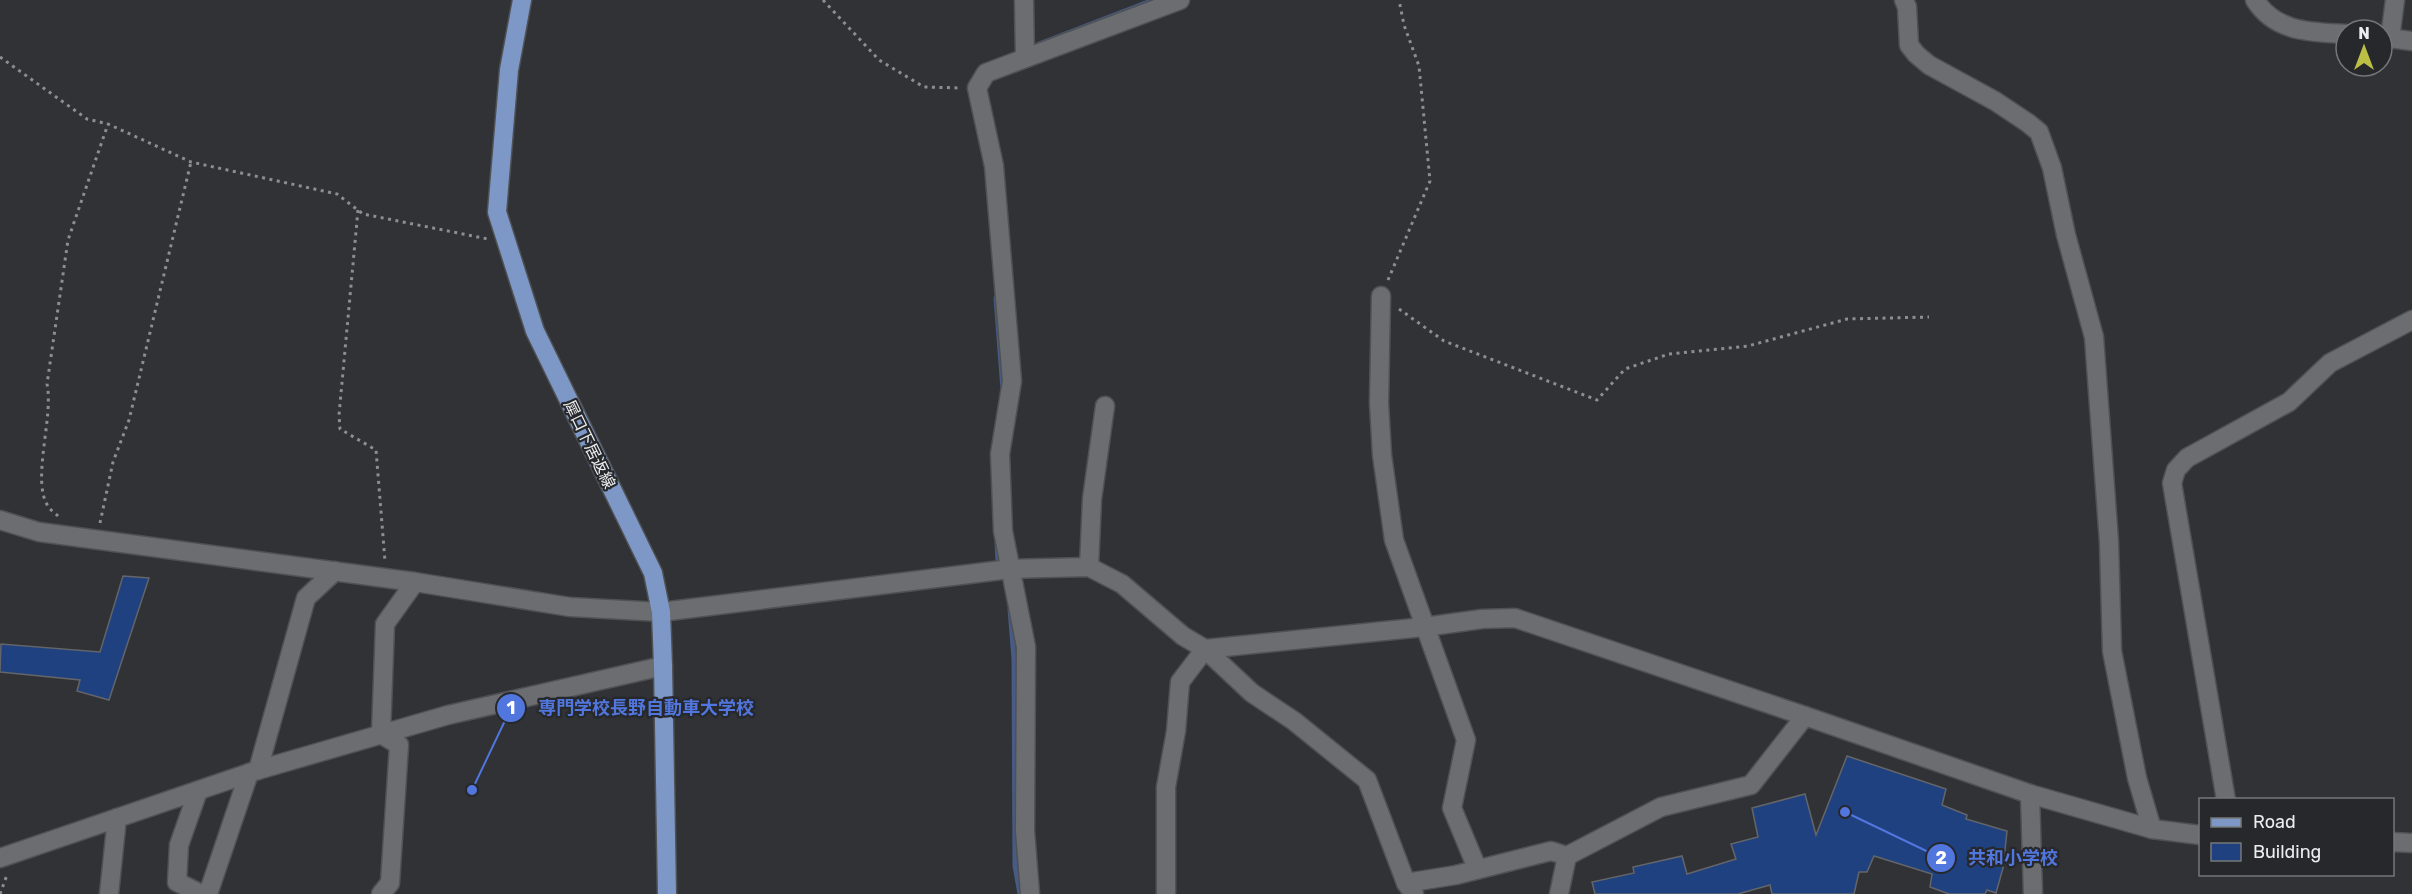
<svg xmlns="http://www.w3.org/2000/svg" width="2412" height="894" viewBox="0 0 2412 894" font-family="Rubik,'Noto Sans JP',sans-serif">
<rect width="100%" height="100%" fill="#303235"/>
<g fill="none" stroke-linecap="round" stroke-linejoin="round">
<g stroke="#475b85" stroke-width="5">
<path d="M1039 44 1151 1"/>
<path d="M996 298 1003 390"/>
<path d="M997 543 998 561"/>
<path d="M1010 609 1014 659 1015 866 1020 894"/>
</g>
</g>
<g fill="#1f4180" stroke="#636569" stroke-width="1.5">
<path d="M123 576 149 578 109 700 77 691 80 680 0 672 1 644 100 652Z"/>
<path d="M1847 756 1946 789 1942 805 1967 815 1966 819 2007 831 2003 868 1996 893 1987 890 1985 894H1949L1930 887 1932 874 1874 856 1867 872H1859L1854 894H1772L1770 885 1738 894H1595L1592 882 1634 873 1633 867 1682 856 1687 874 1736 859 1731 844 1758 837 1752 808 1805 794 1816 835Z"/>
</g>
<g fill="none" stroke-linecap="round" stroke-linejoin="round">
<defs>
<g id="minor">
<path d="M1024 0 1025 58"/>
<path d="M1904 0 1907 7 1909 45 1916 54 1929 65 1995 101 2028 123 2039 132 2052 168 2066 235 2094 337 2109 542 2112 651 2137 778 2152 829"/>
<path d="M2255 0C2276 33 2312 32 2346 34"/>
<path d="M2382 37 2412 41"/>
<path d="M2390 38 2395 0"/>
<path d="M1381 296 1379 403 1382 455 1394 540 1466 740 1452 808 1477 868"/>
<path d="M0 520 39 532 415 582 570 607 661 612 1010 569 1089 567 1122 584 1183 636 1205 649 1424 627 1482 619 1515 618 1805 716 2030 794 2152 829 2200 835"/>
<path d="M1089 567 1092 499 1105 406"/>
<path d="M258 770 306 598 335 571"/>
<path d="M198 791 179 845 177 882 201 894"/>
<path d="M2030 794 2033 894"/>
<path d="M2226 800 2172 483 2176 470 2187 458 2289 402 2330 363 2412 320"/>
<path d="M2392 842 2412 843"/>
<path d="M0 858 258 770 448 715 663 666"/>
<path d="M1406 883 1456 875 1551 851 1567 856"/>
<path d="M109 894 117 818"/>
<path d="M208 894 249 773"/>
<path d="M381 894 390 883 399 745 381 734 385 624 415 582"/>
<path d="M1030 894 1025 831 1026 647 1003 531 1000 454 1012 381 994 166 977 88 986 73 1180 0"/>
<path d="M1166 894V787L1176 731 1180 682 1205 649 1252 693 1294 721 1367 780 1406 883 1414 894"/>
<path d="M1559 894 1567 856 1661 807 1751 785 1805 716"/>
</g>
<path id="major" d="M522 0 509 70 497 212 535 331 653 573 661 612 663 666 667 894"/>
</defs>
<use href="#minor" stroke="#4f5154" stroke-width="21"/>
<use href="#major" stroke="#4f5154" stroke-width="21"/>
<g stroke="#8c8e90" stroke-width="3" stroke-dasharray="3 4.5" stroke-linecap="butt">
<path d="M823 0 879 60 924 87 962 88"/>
<path d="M0 57 87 119 108 124 191 162 337 194 363 214 488 239"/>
<path d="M358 210 339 415 340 429 376 450 385 561"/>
<path d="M1388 280 1430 181 1419 66 1404 25 1399 0"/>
<path d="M1399 309 1444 341 1597 400 1625 369 1669 354 1748 346 1847 319 1929 317"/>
<path d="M58 516C55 513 50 510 48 506 31 481 54 417 47 384L68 240 108 124"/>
<path d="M100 523 113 462 129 420 191 162"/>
<path d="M0 894 7 875"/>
</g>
<use href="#minor" stroke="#6b6d71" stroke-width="18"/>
<use href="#major" stroke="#7d97c6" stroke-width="18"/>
</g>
<g text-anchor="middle" stroke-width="4.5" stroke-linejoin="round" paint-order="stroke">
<g font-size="16" fill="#ecedef" stroke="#26282b">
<text transform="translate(590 444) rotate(64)" y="6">犀口下居返線</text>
</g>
</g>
<path fill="none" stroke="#5176de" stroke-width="2" d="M472 790L511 708M1845 812L1941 858"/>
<g fill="#5176de" stroke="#26282b" stroke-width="2">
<circle cx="472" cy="790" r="6"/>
<circle cx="1845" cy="812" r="6"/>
<circle cx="511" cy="708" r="15"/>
<circle cx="1941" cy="858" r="15"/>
</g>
<g font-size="18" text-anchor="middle" font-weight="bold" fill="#fff">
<text x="511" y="714">1</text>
<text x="1941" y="864">2</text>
</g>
<g font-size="18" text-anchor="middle" font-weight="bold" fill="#5176de" stroke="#26282b" stroke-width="4.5" stroke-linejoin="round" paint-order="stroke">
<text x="646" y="714">専門学校長野自動車大学校</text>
<text x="2013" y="864">共和小学校</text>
</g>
<rect x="2199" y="798" width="195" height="78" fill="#26282b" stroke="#757779" stroke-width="1.5"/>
<rect x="2211" y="818" width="30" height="9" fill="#7d97c6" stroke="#757779" stroke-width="1.5"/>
<text x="2253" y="828" font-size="18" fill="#ecedef">Road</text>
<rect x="2211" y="843" width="30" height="18" fill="#1f4180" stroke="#757779" stroke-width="1.5"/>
<text x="2253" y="858" font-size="18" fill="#ecedef">Building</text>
<g transform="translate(2364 48)"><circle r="28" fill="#26282b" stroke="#757779" stroke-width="1.5"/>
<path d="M0-4.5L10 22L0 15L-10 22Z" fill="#bbc044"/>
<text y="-9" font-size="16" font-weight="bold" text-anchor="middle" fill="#ecedef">N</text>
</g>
</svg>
